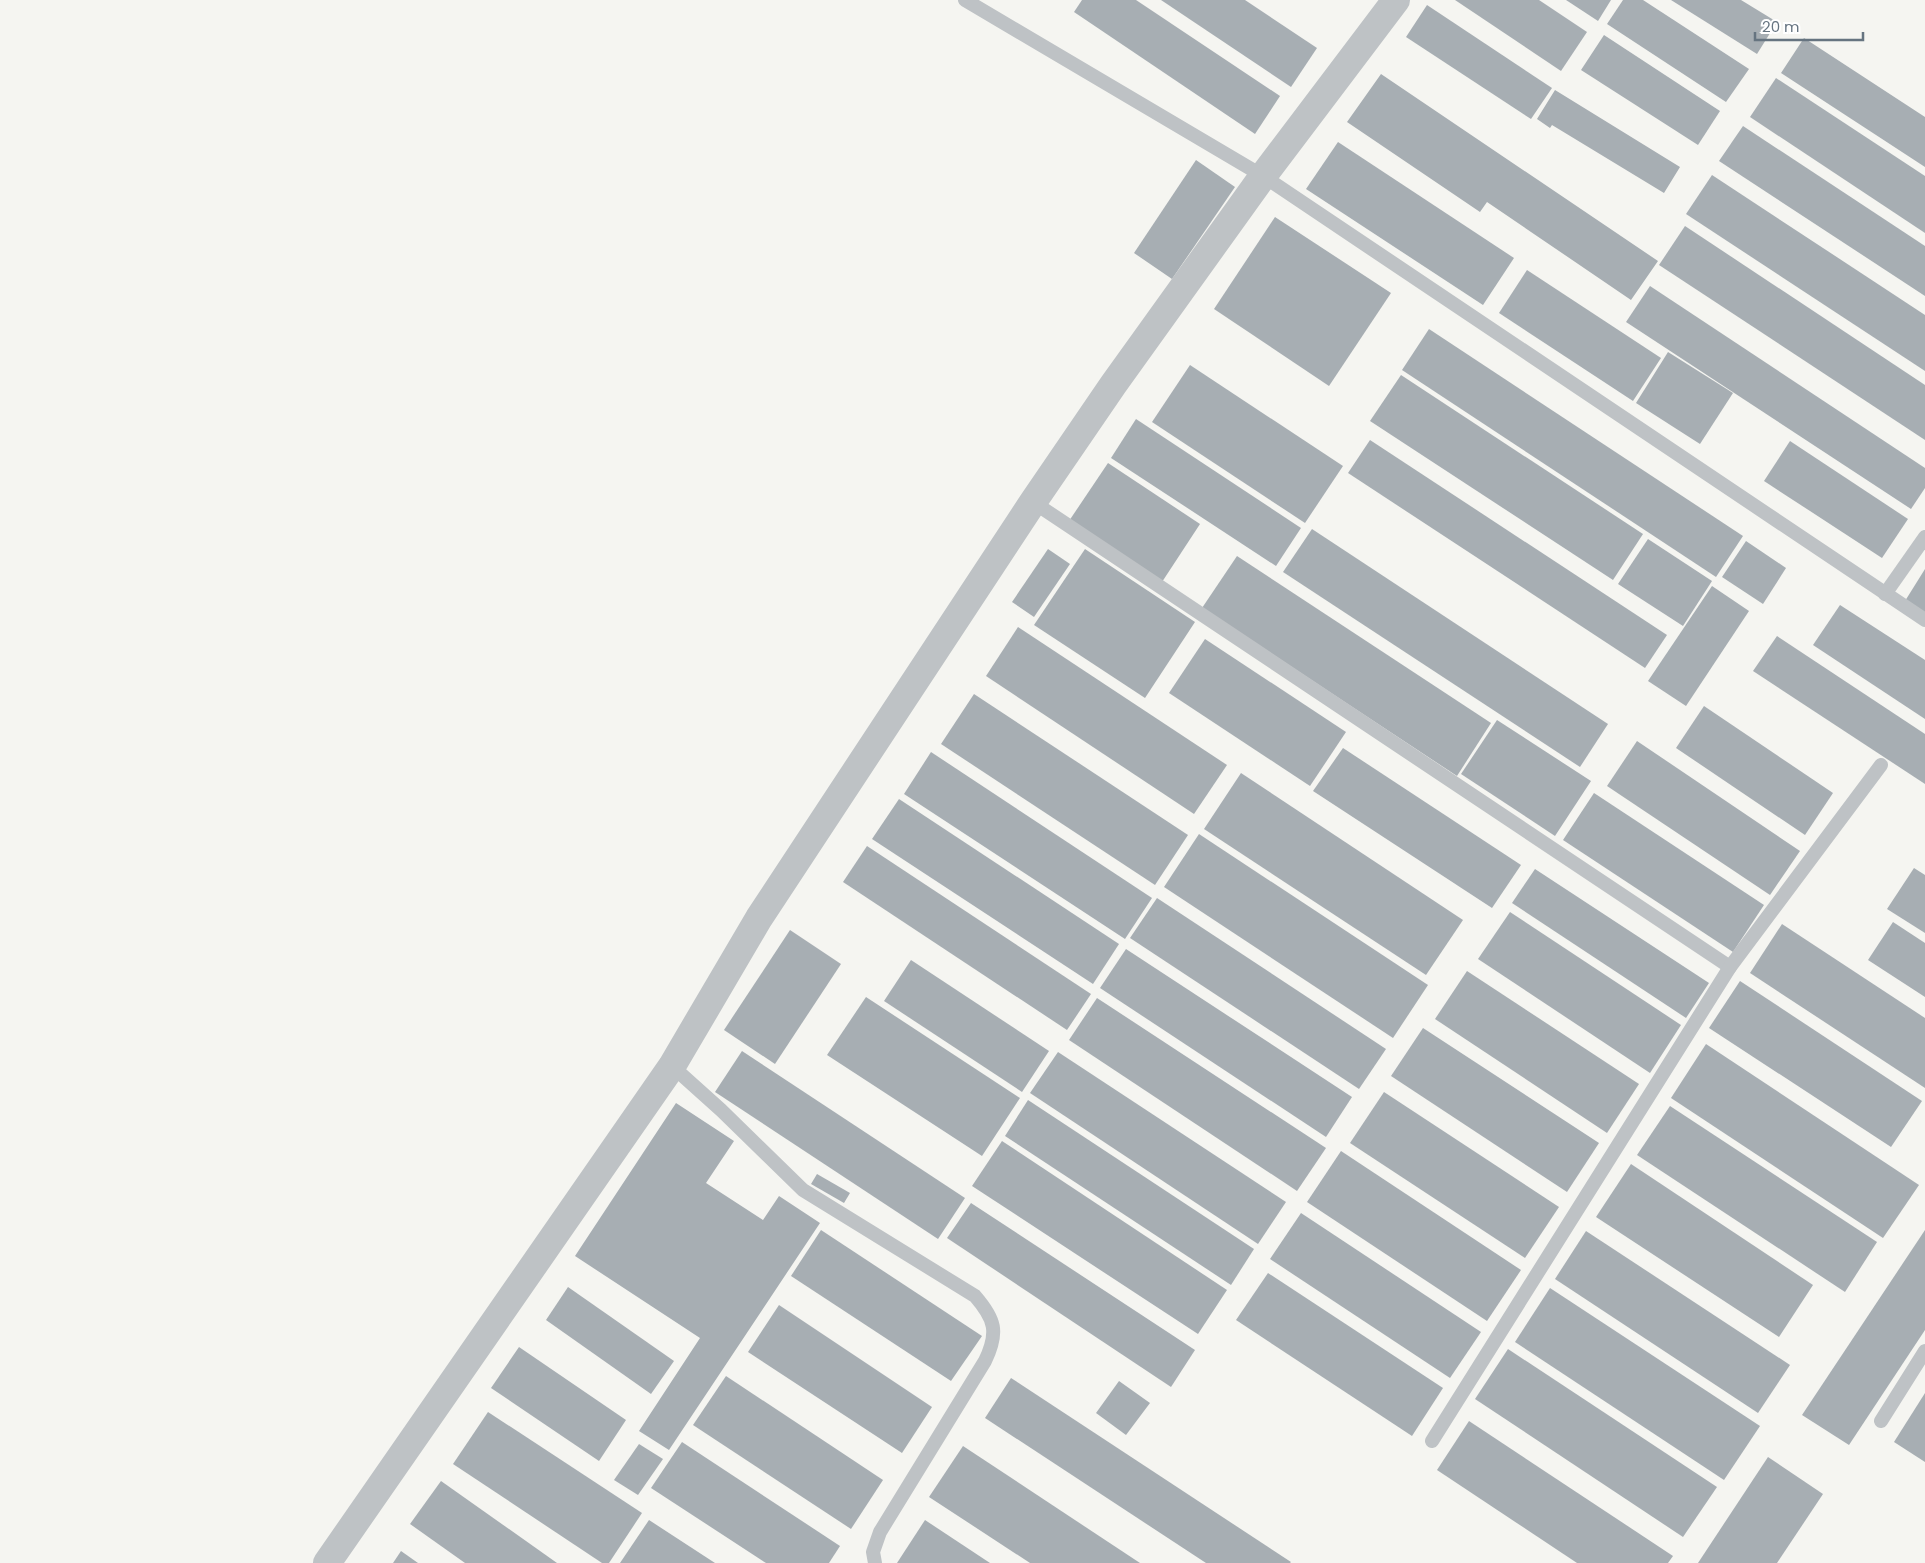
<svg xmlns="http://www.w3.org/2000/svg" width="1925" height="1563" viewBox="0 0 1925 1563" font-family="Poppins,sans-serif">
<rect width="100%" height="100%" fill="#f5f5f1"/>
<g fill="#a7aeb3">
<path d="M1082 0H1136L1280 96 1255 134 1074 12Z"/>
<path d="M1161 0H1245L1317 48 1291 87Z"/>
<path d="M1455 0H1539L1587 32 1561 71Z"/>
<path d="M1566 0H1611L1598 21Z"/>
<path d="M1623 0H1643L1749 69 1726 102 1607 24Z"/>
<path d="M1671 0H1741L1777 22 1757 54Z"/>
<path d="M1427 5 1552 88 1531 119 1406 37Z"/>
<path d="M1604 35 1720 111 1698 145 1581 70Z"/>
<path d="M1804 38 1925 117V167L1781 73Z"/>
<path d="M1381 74 1658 261 1631 300 1487 202 1480 212 1347 122Z"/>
<path d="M1776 78 1925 176V233L1750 117Z"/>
<path d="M1555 90 1680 167 1664 193 1552 125 1550 128 1537 119Z"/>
<path d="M1743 126 1925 246V296L1719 161Z"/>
<path d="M1338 142 1514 258 1483 305 1306 189Z"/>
<path d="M1196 160 1235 187 1172 279 1134 253Z"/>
<path d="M1712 175 1925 315V371L1686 214Z"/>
<path d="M1275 217 1391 293 1329 386 1214 309Z"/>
<path d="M1685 226 1925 385V440L1659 265Z"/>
<path d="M1527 270 1661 358 1633 401 1499 313Z"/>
<path d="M1650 286 1925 468V488L1911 509 1626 322Z"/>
<path d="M1429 329 1743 536 1716 577 1402 370Z"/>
<path d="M1668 352 1733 393 1700 444 1636 403Z"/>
<path d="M1190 365 1343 466 1305 523 1152 422Z"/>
<path d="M1401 375 1643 534 1613 580 1370 421Z"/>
<path d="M1136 419 1301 528 1276 566 1111 458Z"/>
<path d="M1370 440 1667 635 1645 668 1348 473Z"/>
<path d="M1790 441 1908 519 1882 558 1764 481Z"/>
<path d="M1108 463 1200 524 1162 582 1069 521Z"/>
<path d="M1312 529 1608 724 1580 767 1283 572Z"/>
<path d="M1648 539 1712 581 1683 626 1618 584Z"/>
<path d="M1746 541 1786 568 1763 604 1722 577Z"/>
<path d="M1048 549 1070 564 1034 617 1012 602Z"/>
<path d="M1085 549 1195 622 1145 698 1034 625Z"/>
<path d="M1237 556 1491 723 1457 776 1202 608Z"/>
<path d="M1925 569V614L1905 601Z"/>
<path d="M1712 586 1749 611 1686 706 1648 681Z"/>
<path d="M1840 605 1925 660V719L1813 645Z"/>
<path d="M1018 627 1227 765 1194 814 986 676Z"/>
<path d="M1777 636 1925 734V784L1753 671Z"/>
<path d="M1205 639 1346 732 1310 786 1169 693Z"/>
<path d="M974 694 1188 835 1155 885 941 744Z"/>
<path d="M1704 706 1833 793 1805 835 1676 748Z"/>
<path d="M1497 720 1591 781 1555 836 1461 774Z"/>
<path d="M1637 741 1800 851 1770 895 1607 786Z"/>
<path d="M1343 748 1521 865 1492 908 1313 791Z"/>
<path d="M931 752 1152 898 1125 939 904 794Z"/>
<path d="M1241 773 1463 920 1426 975 1204 829Z"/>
<path d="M1594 793 1764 905 1733 952 1563 840Z"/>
<path d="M899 799 1119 944 1093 984 872 839Z"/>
<path d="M1199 834 1428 985 1393 1038 1164 887Z"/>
<path d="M867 846 1091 994 1067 1030 843 882Z"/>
<path d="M1914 868 1925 875V933L1887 909Z"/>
<path d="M1535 869 1709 983 1686 1018 1512 903Z"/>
<path d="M1157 898 1386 1049 1359 1089 1130 938Z"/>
<path d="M1510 912 1681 1025 1650 1073 1478 959Z"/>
<path d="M1893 922 1925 943V997L1868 960Z"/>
<path d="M1782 924 1925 1018V1088L1750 973Z"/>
<path d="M790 930 841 964 775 1064 724 1030Z"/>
<path d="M1126 949 1352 1097 1326 1137 1100 988Z"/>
<path d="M911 960 1049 1051 1022 1092 884 1001Z"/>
<path d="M1467 971 1639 1084 1607 1133 1435 1019Z"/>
<path d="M1740 981 1922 1101 1891 1147 1709 1028Z"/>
<path d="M866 997 1020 1098 982 1156 827 1055Z"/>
<path d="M1097 998 1326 1148 1297 1191 1069 1040Z"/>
<path d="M1423 1028 1599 1143 1567 1192 1391 1076Z"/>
<path d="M1706 1044 1919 1185 1883 1238 1671 1098Z"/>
<path d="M742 1051 965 1198 938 1239 715 1092Z"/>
<path d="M1058 1052 1286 1202 1258 1244 1030 1093Z"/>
<path d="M1384 1092 1559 1207 1525 1258 1350 1143Z"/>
<path d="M1028 1100 1254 1249 1231 1285 1005 1136Z"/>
<path d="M676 1103 734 1141 706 1183 763 1220 779 1196 820 1223 669 1450 639 1431 700 1338 575 1256Z"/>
<path d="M1670 1106 1877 1242 1845 1292 1637 1155Z"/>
<path d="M1002 1141 1227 1290 1198 1334 972 1186Z"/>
<path d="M1341 1151 1521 1270 1487 1321 1307 1202Z"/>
<path d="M1631 1164 1813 1285 1779 1337 1596 1217Z"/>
<path d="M817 1174 850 1193 844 1203 811 1184Z"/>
<path d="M971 1203 1195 1350 1171 1387 947 1238Z"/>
<path d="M1301 1213 1481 1332 1450 1378 1270 1259Z"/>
<path d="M821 1230 982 1336 951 1381 791 1276Z"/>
<path d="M1925 1230V1330L1849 1445 1802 1415Z"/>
<path d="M1586 1231 1790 1365 1758 1413 1555 1279Z"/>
<path d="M1268 1273 1443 1388 1412 1436 1236 1320Z"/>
<path d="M568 1287 674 1361 651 1394 546 1320Z"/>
<path d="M1550 1288 1760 1426 1724 1480 1515 1342Z"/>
<path d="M779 1305 932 1407 902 1453 748 1352Z"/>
<path d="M519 1347 626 1420 599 1461 491 1388Z"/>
<path d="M1508 1349 1717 1487 1683 1537 1475 1399Z"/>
<path d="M726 1376 883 1480 851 1529 693 1425Z"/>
<path d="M1011 1378 1291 1562 1290 1563H1206L985 1418Z"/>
<path d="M1119 1381 1150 1403 1126 1435 1096 1413Z"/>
<path d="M1925 1393V1462L1894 1442Z"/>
<path d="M488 1412 642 1513 609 1563H602L453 1464Z"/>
<path d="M1469 1421 1673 1556 1668 1563H1577L1437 1470Z"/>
<path d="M682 1442 840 1546 829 1563H766L651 1488Z"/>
<path d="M639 1444 663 1459 638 1495 614 1480Z"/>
<path d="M963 1446 1140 1563H1030L929 1497Z"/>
<path d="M1768 1457 1823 1494 1777 1563H1698Z"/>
<path d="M441 1481 557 1563H465L410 1524Z"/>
<path d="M649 1520 715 1563H620Z"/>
<path d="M925 1520 990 1563H897Z"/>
<path d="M401 1551 418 1563H393Z"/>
</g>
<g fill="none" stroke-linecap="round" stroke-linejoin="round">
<g stroke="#bec2c5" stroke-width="14">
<path d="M965 0 1263 176 1925 620"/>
<path d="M1033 502 1730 967"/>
<path d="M1885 594 1925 537"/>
<path d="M672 1066 721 1110 803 1190 975 1296C995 1319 999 1332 985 1361L880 1532 873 1552 875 1563"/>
<path d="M1881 1421 1925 1351"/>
<path d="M1432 1441 1730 967 1881 765"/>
</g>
<path stroke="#bec2c5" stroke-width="28" d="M327 1563 672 1066 759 918 1033 502 1113 385 1263 176 1396 0"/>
</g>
<path d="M1755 32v8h108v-8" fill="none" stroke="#667480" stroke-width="2.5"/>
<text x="1762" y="32" font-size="15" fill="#667480" stroke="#ffffff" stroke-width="4" paint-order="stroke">20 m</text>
</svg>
